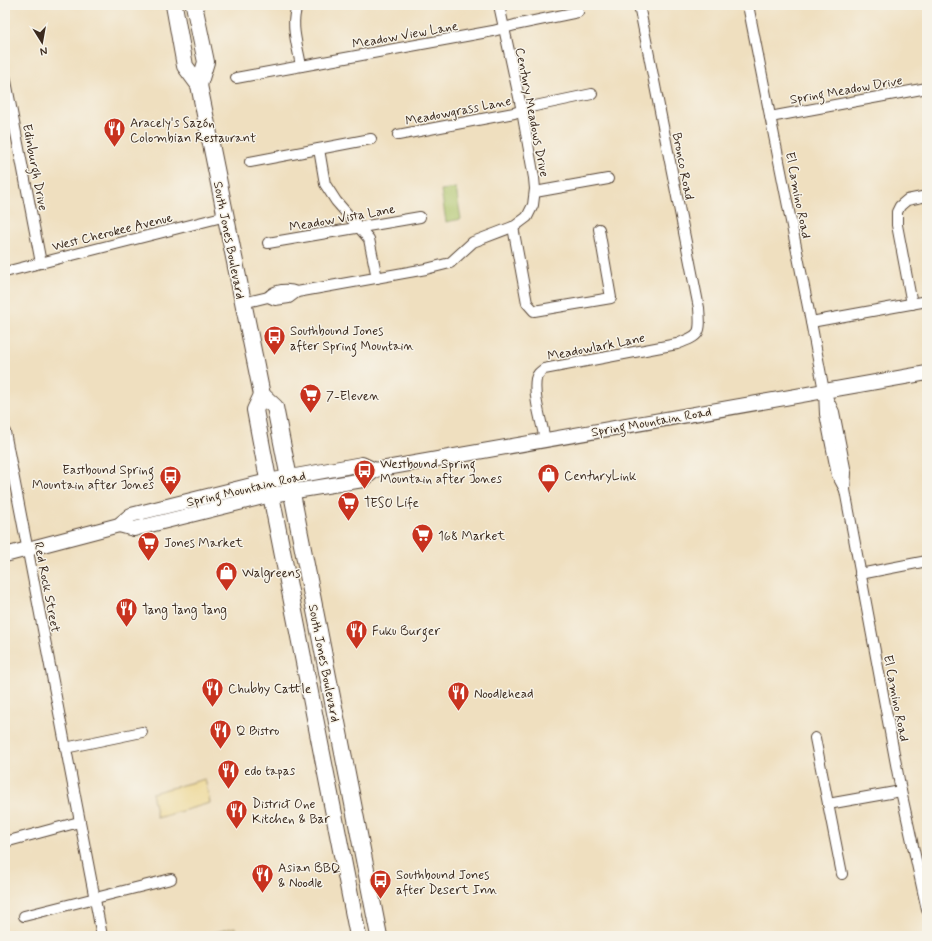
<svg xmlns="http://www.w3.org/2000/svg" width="932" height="941" viewBox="0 0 932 941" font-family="Mynerve,sans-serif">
<rect width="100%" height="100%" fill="#f7f3e8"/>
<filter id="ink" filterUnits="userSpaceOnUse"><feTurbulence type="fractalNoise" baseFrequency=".025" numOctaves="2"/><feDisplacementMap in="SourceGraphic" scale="8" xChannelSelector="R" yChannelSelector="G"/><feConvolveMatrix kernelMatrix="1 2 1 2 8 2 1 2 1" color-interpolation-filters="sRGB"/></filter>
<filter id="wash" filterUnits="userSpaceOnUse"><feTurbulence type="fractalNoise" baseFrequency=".012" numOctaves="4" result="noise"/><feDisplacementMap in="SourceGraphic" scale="16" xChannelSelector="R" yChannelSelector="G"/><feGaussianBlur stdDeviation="0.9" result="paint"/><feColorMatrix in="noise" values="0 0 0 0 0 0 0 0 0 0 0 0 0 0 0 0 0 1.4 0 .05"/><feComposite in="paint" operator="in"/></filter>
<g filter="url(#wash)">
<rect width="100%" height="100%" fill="#efdfbf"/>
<path fill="#abc368" stroke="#737643" d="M456 188 461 219 446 222 441 190Z"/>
<g fill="#eeda9e" stroke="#94825e">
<path d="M205 779 210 803 157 818 152 793Z"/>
<path d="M235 927 237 936H201Z"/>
</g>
</g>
<g filter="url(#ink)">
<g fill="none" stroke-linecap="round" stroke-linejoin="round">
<defs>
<g id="street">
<path d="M298 5C289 22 298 47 301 66"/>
<path d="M748 5 811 322 824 391 825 414 837 475 845 490"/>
<path d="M5 76 41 263"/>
<path d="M236 78 493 31 515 25 578 12"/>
<path d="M770 117 927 88"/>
<path d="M398 135 514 113 535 106 592 94"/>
<path d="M319 149 325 184 336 201 369 239 377 278"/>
<path d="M250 162 371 139"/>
<path d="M535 192 608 179"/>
<path d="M513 227 527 303 534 311 611 298 599 229"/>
<path d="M268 243 420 217"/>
<path d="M5 272 226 216"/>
<path d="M268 297C275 289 288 288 297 292"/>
<path d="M243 303 268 297 275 300 289 298 297 292 426 269 450 263 473 242 515 226 527 217 533 205 535 189 534 178 522 111 499 5"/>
<path d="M912 304 897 225V212L900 206 907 200 927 196"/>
<path d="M811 322 927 301"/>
<path d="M824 391 834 412 846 473 845 490 901 791 927 910"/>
<path d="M5 432 102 936"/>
<path d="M545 440C542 423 533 397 536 379 537 374 540 372 544 369L677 344C701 335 701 334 699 308L639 5"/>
<path d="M860 574 927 561"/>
<path d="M815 738 842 874"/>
<path d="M65 748 142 732"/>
<path d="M828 804 901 791"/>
<path d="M5 842 79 822"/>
<path d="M24 916 171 879"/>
</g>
<g id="secondary">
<path d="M119 525 134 529 271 495 363 480 375 470 927 373"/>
<path d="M5 555 119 525 131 515 268 481 362 464 375 470"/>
</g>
<g id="primary">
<path d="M174 5 185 66 199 85 262 395 255 410 271 495 358 936"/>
<path d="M194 5 206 62 199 85"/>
<path d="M262 395 275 407 379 936"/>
</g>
</defs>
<use href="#street" stroke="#564536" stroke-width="12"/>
<use href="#secondary" stroke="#564536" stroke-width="16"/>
<use href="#primary" stroke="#564536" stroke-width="18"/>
<use href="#street" stroke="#fff" stroke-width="10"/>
<use href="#secondary" stroke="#fff" stroke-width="14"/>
<use href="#primary" stroke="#fff" stroke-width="16"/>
</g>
</g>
<defs>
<symbol id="restaurant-pin" viewBox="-11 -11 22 30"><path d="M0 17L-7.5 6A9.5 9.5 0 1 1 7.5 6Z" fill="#c8321e" stroke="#f7f3e8"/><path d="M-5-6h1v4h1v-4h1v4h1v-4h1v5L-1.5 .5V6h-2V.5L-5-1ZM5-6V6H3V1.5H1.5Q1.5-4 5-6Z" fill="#fff"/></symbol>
<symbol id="bus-pin" viewBox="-11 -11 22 30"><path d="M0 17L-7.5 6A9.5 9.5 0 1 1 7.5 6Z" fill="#c8321e" stroke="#f7f3e8"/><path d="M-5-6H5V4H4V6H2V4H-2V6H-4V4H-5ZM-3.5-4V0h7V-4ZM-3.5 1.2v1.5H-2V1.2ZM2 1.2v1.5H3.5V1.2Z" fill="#fff"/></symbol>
<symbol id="supermarket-pin" viewBox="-11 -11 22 30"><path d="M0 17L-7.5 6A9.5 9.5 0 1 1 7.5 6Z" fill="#c8321e" stroke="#f7f3e8"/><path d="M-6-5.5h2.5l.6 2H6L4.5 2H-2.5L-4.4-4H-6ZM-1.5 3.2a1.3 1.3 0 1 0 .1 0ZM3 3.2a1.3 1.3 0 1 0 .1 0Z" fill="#fff"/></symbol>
<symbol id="shop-pin" viewBox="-11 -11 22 30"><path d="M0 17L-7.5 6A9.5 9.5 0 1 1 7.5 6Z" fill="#c8321e" stroke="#f7f3e8"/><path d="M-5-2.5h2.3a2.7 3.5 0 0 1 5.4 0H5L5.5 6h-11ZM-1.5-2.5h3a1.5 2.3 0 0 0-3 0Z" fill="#fff"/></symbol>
</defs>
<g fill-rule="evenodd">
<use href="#restaurant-pin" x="102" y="116" width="25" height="34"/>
<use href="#bus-pin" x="262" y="324" width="25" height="34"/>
<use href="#supermarket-pin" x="298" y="382" width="25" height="34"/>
<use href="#bus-pin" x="352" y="458" width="25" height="34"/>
<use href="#shop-pin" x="536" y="462" width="25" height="34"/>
<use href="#bus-pin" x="158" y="464" width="25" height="34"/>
<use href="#supermarket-pin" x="336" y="490" width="25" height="34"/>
<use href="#supermarket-pin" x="410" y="522" width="25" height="34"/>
<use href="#supermarket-pin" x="136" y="530" width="25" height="34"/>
<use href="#shop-pin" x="214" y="560" width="25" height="34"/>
<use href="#restaurant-pin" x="114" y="596" width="25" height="34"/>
<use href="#restaurant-pin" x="344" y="618" width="25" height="34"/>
<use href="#restaurant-pin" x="200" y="676" width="25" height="34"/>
<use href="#restaurant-pin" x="446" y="680" width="25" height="34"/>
<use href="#restaurant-pin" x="208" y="718" width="25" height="34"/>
<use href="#restaurant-pin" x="216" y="758" width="25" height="34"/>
<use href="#restaurant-pin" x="224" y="798" width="25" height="34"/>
<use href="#restaurant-pin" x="250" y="862" width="25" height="34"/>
<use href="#bus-pin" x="368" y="868" width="25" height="34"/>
</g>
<g text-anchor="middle" stroke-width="3" stroke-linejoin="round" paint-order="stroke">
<g font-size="13" fill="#3b2a1e" stroke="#f7f3e8">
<text transform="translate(405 34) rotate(-10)" y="5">Meadow View Lane</text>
<text transform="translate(846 89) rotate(-10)" y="5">Spring Meadow Drive</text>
<text transform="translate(458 110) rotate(-11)" y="5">Meadowgrass Lane</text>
<text transform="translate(533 112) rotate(79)" y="5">Century Meadows Drive</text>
<text transform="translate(684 166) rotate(79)" y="5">Bronco Road</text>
<text transform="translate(36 167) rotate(79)" y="5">Edinburgh Drive</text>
<text transform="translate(799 195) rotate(79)" y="5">El Camino Road</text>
<text transform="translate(342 217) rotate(-10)" y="5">Meadow Vista Lane</text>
<text transform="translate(112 231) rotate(-14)" y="5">West Cherokee Avenue</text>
<text transform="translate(230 240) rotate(79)" y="5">South Jones Boulevard</text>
<text transform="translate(596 346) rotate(-11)" y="5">Meadowlark Lane</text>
<text transform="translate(651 421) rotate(-10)" y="5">Spring Mountain Road</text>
<text transform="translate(246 488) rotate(-13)" y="5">Spring Mountain Road</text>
<text transform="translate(48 587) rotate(79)" y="5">Red Rock Street</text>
<text transform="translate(325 663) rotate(79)" y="5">South Jones Boulevard</text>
<text transform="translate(897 698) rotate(79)" y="5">El Camino Road</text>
</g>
<g font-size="13" fill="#3b2a1e" stroke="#f7f3e8" text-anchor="start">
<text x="130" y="127">Aracely's Sazón<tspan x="130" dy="15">Colombian Restaurant</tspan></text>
<text x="290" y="335">Southbound Jones<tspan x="290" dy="15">after Spring Mountain</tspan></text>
<text x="326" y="400">7-Eleven</text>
<text x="380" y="468">Westbound Spring<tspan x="380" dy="15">Mountain after Jones</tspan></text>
<text x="154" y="474" text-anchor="end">Eastbound Spring<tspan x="154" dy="15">Mountain after Jones</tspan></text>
<text x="564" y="480">CenturyLink</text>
<text x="364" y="507">TESO Life</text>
<text x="438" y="540">168 Market</text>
<text x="164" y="547">Jones Market</text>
<text x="242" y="577">Walgreens</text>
<text x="142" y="614">Tang Tang Tang</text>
<text x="372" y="635">Fuku Burger</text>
<text x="228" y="693">Chubby Cattle</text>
<text x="474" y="698">Noodlehead</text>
<text x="236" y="735">Q Bistro</text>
<text x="244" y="775">edo tapas</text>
<text x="252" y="808">District One<tspan x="252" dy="15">Kitchen &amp; Bar</tspan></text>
<text x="278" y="872">Asian BBQ<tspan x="278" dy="15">&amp; Noodle</tspan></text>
<text x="396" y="879">Southbound Jones<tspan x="396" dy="15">after Desert Inn</tspan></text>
</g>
</g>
<rect width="932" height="941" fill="none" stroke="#f7f3e8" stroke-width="20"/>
<g transform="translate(42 42) rotate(169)" stroke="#f7f3e8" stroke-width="3" paint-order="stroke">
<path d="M0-3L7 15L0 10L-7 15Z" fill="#3b2a1e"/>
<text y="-6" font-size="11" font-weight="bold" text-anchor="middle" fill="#3b2a1e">N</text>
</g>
</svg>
